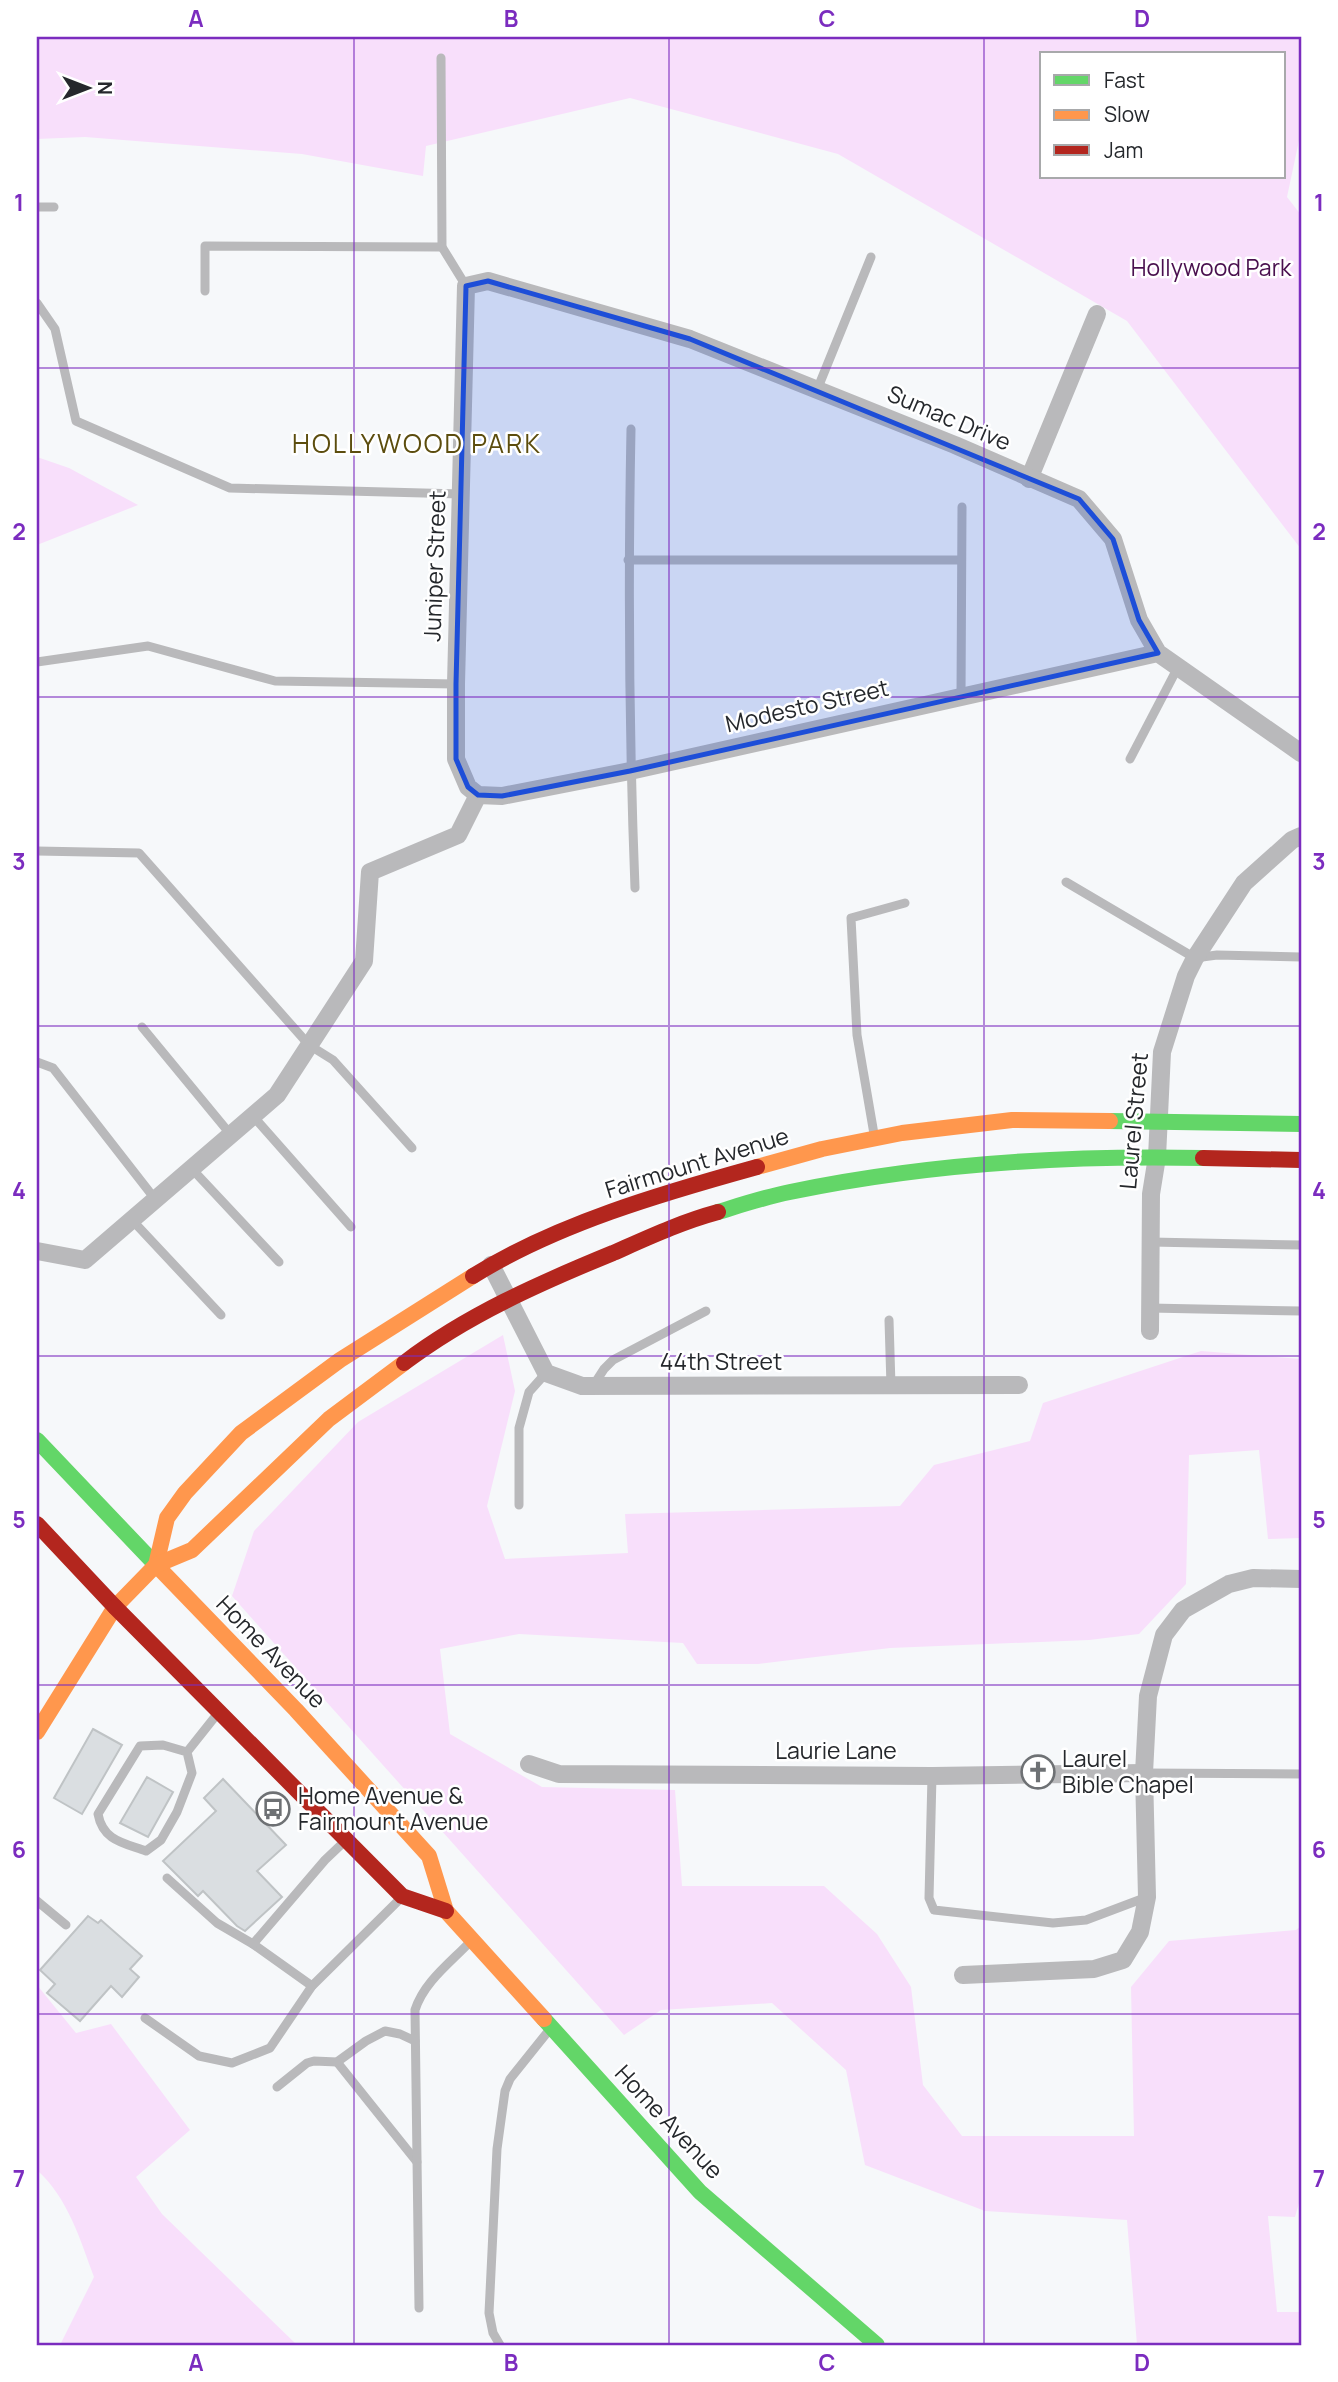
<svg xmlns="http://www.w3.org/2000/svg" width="1338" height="2382" viewBox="0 0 1338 2382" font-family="Manrope,sans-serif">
<rect width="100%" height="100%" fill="#f6f8fa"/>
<g fill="#f8dffb" fill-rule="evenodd">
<path d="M37 37H1301V131L1287 197 1301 215V549L1127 321 838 154 630 98 426 146 423 176 302 154 85 137 37 139ZM1042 54H1284V177H1042Z"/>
<path d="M37 457 69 468 138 505 37 545Z"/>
<path d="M503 1335 515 1391 487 1506 505 1559 628 1553 625 1514 900 1506 934 1465 1030 1441 1043 1403 1201 1351 1301 1359V1538L1268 1539 1259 1450 1189 1455 1186 1584 1139 1634 1089 1640 890 1648 758 1664H697L683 1643 519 1634 440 1649 450 1734 542 1787 675 1790 682 1886H824L877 1934 911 1987 923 2085 962 2136H1134L1131 1987 1169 1941 1296 1930 1301 1926V2196L1295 2217 1268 2216 1277 2312H1301V2345H1137L1127 2220 985 2211 865 2165 846 2070 772 2003 661 2010 624 2035 232 1596 254 1531 358 1422Z"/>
<path d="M37 1985 76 2033 111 2024 190 2130 136 2177 162 2214 297 2345H60L94 2277C80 2239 68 2198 37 2170Z"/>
</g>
<g fill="#dadee1" stroke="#bfc3c5" stroke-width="2">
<path d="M93 1729 122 1745 82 1814 54 1798Z"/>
<path d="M147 1777 173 1792 148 1837 120 1823Z"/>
<path d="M223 1779 286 1845 257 1871 282 1897 245 1931 237 1926 203 1891 198 1896 163 1861 216 1811 204 1798Z"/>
<path d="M88 1916 98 1923 101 1920 142 1956 130 1969 139 1977 122 1997 111 1986 80 2021 47 1993 55 1984 40 1970Z"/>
</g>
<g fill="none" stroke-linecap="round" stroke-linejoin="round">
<g stroke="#b9b9bb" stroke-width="9">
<path d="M441 58 442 247 466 286"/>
<path d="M37 207H54"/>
<path d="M205 291V246L442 247"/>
<path d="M37 303 55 329 76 421 230 488 461 494"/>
<path d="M817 390 871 257"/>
<path d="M631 429C628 582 629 735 635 888"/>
<path d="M628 560H960"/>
<path d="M37 662 148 646 275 681 456 684"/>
<path d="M961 697 962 507"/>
<path d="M1130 759 1178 667"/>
<path d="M37 851 139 853 309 1045 333 1060 412 1148"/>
<path d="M1066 882 1195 958 1217 955 1301 957"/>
<path d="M142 1027 231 1135"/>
<path d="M37 1062 53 1068 155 1199"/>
<path d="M253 1116 351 1227"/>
<path d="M874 1134 857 1035 851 918 905 903"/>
<path d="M192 1169 279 1262"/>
<path d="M132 1220 221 1315"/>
<path d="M1151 1242 1301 1245"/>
<path d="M1150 1308 1301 1311"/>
<path d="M889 1320 891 1386"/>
<path d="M593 1386 604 1369 613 1360 706 1311"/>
<path d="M519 1505V1428L529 1392 546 1373"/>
<path d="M187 1752 192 1773 177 1812 161 1840 146 1851C124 1843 103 1841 98 1814L140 1746 163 1745 187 1752 218 1713"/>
<path d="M1144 1773 1301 1774"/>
<path d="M932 1776 929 1898 934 1910 1053 1923 1086 1920 1147 1897"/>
<path d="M167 1878 217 1923 253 1944 312 1986"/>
<path d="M37 1901 66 1925"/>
<path d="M253 1944 325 1860 345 1841"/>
<path d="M145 2018 199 2056 232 2063 270 2048 312 1986 402 1897"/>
<path d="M337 2062 417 2162"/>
<path d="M277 2087 307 2063 314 2061 337 2062 366 2041 385 2031 400 2034 415 2041"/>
<path d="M419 2308 415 2010C424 1982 450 1963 470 1942"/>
<path d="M500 2345 493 2333 489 2313 497 2149 505 2091 510 2079 550 2029"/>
</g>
<g stroke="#b9b9bb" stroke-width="18">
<path d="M1029 479 1097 314"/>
<path d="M1158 653 630 771 502 796 478 795 468 787 456 759V684L466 286 488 281 690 339 955 445 1079 499 1113 539 1139 620 1158 653 1301 753"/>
<path d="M37 1251 85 1260 277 1095 364 961 370 872 458 835 478 795"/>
<path d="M491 1265 546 1373 582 1386 1019 1385"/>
<path d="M1150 1331 1151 1194 1157 1157 1162 1052 1186 976 1195 958 1244 883 1292 840 1301 836"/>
<path d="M529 1764 559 1774 932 1776 1144 1773"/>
<path d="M963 1975 1094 1969 1123 1960 1140 1932 1147 1897 1144 1773 1148 1696 1164 1635 1183 1610 1229 1584 1253 1578 1301 1579"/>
</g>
<g stroke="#63d668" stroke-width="16">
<path d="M1110 1121 1301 1124"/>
<path d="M718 1212C741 1205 765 1197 790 1192 925 1164 1065 1155 1203 1158"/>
<path d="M37 1440 156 1565"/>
<path d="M544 2019 700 2192 877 2345"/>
</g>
<g stroke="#ff974d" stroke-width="16">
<path d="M757 1167 822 1149 902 1133 1012 1120 1110 1121"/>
<path d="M156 1565 296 1710 429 1856 446 1911 544 2019"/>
<path d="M156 1565 167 1518 185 1493 241 1433 340 1360 473 1276"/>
<path d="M37 1732 115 1607 156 1565 192 1550 329 1419 404 1363"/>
</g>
<g stroke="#b3261e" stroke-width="16">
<path d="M1203 1158 1301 1160"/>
<path d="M473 1276C556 1224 663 1193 757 1167"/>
<path d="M404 1363C467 1315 540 1283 613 1253 647 1238 681 1222 718 1212"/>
<path d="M37 1524 115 1607"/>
<path d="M115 1607 402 1896 446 1911"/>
</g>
</g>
<path fill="#1d4ed8" fill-opacity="0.2" stroke="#1d4ed8" stroke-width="5" stroke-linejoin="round" d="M488 281 690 339 1079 499 1113 539 1139 620 1158 653 630 771 502 796 478 795 468 787 456 759V684L466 286Z"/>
<path fill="none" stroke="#7b2cbf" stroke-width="2" stroke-opacity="0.55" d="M354 37V2345M669 37V2345M984 37V2345M37 368H1301M37 697H1301M37 1026H1301M37 1356H1301M37 1685H1301M37 2014H1301"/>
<defs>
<symbol id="church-ring" viewBox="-11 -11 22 22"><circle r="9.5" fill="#fff" stroke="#6e7174" stroke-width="1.5"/><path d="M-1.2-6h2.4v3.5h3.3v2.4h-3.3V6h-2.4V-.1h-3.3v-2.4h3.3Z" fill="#6e7174"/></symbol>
<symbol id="bus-ring" viewBox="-11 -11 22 22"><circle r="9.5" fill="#fff" stroke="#6e7174" stroke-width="1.5"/><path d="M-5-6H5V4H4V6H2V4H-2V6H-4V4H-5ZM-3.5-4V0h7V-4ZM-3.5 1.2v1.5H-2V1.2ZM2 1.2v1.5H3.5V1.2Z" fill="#6e7174"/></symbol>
</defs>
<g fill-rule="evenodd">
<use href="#church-ring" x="1019" y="1753" width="38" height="38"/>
<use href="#bus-ring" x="254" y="1790" width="38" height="38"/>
</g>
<g text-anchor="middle" stroke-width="5" stroke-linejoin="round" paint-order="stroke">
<g font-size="23" fill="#4a104f" stroke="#fff">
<text x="1211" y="276">Hollywood Park</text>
</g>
<g font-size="23" fill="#25282c" stroke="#fff">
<text transform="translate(949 418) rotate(23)" y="8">Sumac Drive</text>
<text transform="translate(435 566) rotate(-88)" y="8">Juniper Street</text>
<text transform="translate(807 706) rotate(-13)" y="8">Modesto Street</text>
<text transform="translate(1134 1121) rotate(-85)" y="8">Laurel Street</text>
<text transform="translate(697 1163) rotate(-17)" y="8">Fairmount Avenue</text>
<text x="721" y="1370">44th Street</text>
<text transform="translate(271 1652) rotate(46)" y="8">Home Avenue</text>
<text x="836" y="1759">Laurie Lane</text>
<text transform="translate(669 2122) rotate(47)" y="8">Home Avenue</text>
</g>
<g font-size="23" fill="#25282c" stroke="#fff" text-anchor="start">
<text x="1062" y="1767">Laurel<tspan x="1062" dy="26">Bible Chapel</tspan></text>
<text x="298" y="1804">Home Avenue &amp;<tspan x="298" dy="26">Fairmount Avenue</tspan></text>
</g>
<g font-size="26" letter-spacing="2" fill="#5c4d0e" stroke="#fff">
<text x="417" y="453">HOLLYWOOD PARK</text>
</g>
</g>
<rect width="1338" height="2382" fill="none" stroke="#ffffff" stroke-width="77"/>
<rect x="1040" y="52" width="245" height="126" fill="#ffffff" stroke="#a8a9ab" stroke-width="2"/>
<rect x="1054" y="75" width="35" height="10" fill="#63d668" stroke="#a8a9ab" stroke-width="2"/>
<text x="1104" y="88" font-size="21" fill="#25282c">Fast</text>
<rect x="1054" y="110" width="35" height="10" fill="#ff974d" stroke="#a8a9ab" stroke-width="2"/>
<text x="1104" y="122" font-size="21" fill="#25282c">Slow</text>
<rect x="1054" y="145" width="35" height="10" fill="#b3261e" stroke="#a8a9ab" stroke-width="2"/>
<text x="1104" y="158" font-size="21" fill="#25282c">Jam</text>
<g transform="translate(88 88) rotate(90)" stroke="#ffffff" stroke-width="5" paint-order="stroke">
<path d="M0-5L12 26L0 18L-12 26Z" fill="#25282c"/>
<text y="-10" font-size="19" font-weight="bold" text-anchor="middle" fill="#25282c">N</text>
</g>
<rect x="38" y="38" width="1262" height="2306" fill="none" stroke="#7b2cbf" stroke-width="2.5"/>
<g font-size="23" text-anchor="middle" font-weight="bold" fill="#7b2cbf">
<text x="196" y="27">A</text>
<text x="511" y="27">B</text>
<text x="827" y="27">C</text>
<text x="1142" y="27">D</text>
<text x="19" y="211">1</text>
<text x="1319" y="211">1</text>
<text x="19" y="540">2</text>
<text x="1319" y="540">2</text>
<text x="19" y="870">3</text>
<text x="1319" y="870">3</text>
<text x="19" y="1199">4</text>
<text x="1319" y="1199">4</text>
<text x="19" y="1528">5</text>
<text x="1319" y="1528">5</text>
<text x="19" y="1858">6</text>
<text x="1319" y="1858">6</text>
<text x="19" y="2187">7</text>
<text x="1319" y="2187">7</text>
<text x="196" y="2371">A</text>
<text x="511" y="2371">B</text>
<text x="827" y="2371">C</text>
<text x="1142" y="2371">D</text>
</g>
</svg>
